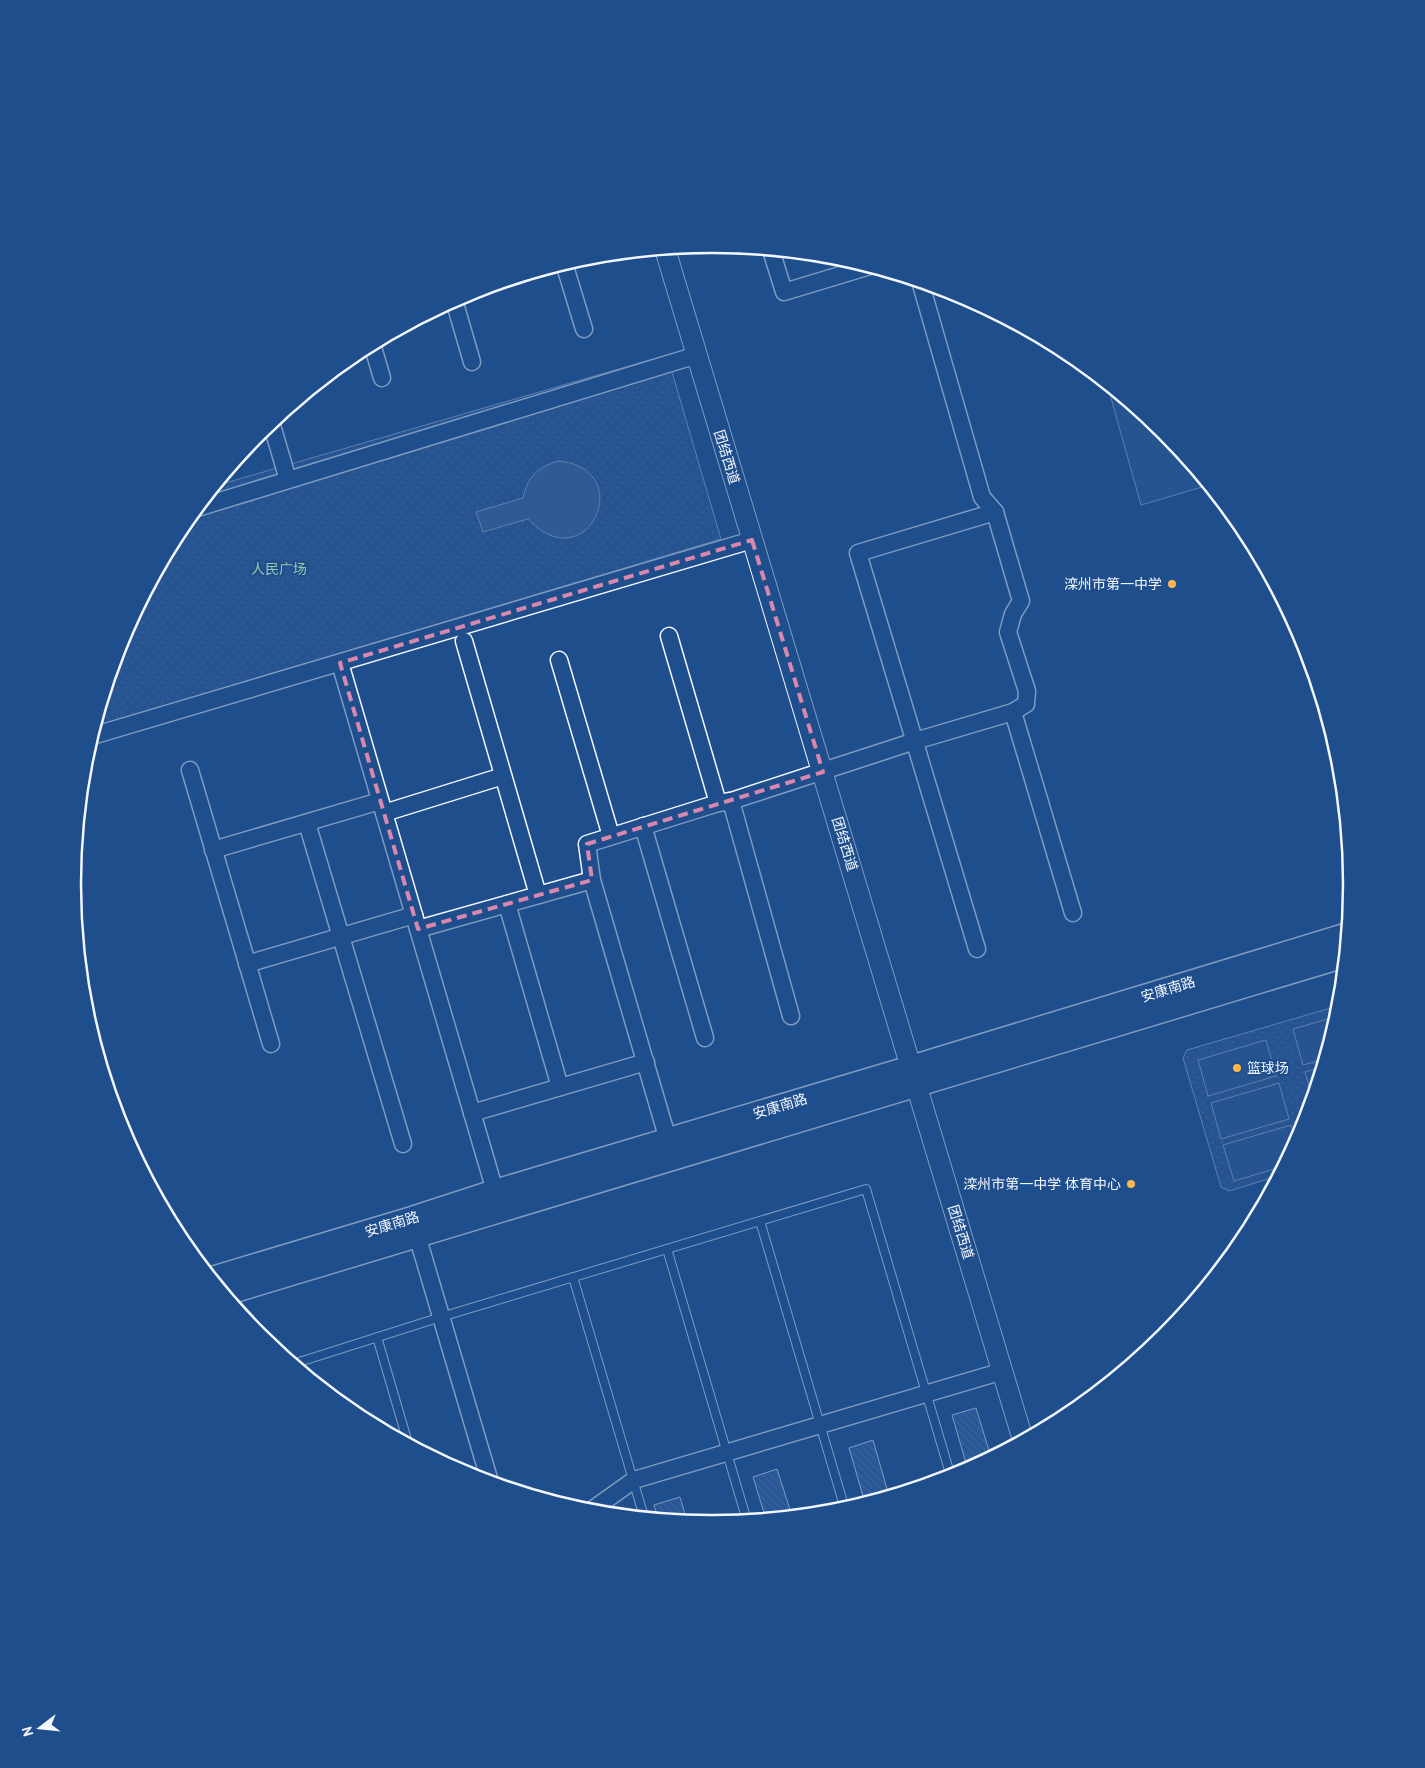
<svg xmlns="http://www.w3.org/2000/svg" width="1425" height="1768" viewBox="0 0 1425 1768" font-family="'PT Sans','Noto Sans SC',sans-serif">
<defs>
<pattern id="grass-dots" width="8" height="8" patternUnits="userSpaceOnUse" patternTransform="scale(1.25)"><rect width="8" height="8" fill="#305b95"/><path d="M2 2h.1M6 6h.1" fill="none" stroke="#4e73a5" stroke-width="1.8" stroke-linecap="round"/></pattern>
<pattern id="building-back-hatch" width="6" height="6" patternUnits="userSpaceOnUse" patternTransform="scale(1.25)"><rect width="6" height="6" fill="#3563a3"/><path d="M-1 5l2 2M0 0l6 6M5-1l2 2" fill="none" stroke="#537ab1"/></pattern>
</defs>
<rect width="100%" height="100%" fill="#1f4e8c"/>
<g fill="url(#grass-dots)" stroke="#a8bbd7">
<path d="M667 355 721 539 94 727 121 639 181 528 215 486Z"/>
<path d="M1341 1005 1304 1129 1278 1176 1229 1191 1221 1187 1183 1058 1187 1050Z"/>
</g>
<g fill="#305b95" stroke="#a8bbd7">
<path d="M1107 384 1165 432 1209 485 1141 505Z"/>
<path d="M1338 1016 1325 1059 1303 1065 1293 1029Z"/>
<path d="M1266 1040 1276 1076 1208 1096 1198 1060Z"/>
<path d="M1322 1067 1313 1098 1305 1072Z"/>
<path d="M1279 1083 1289 1119 1221 1139 1211 1103Z"/>
<path d="M1291 1125 1296 1143 1284 1166 1234 1181 1223 1145Z"/>
</g>
<path fill="#446ba0" stroke="#a8bbd7" d="M559 461C639 469 587 582 528 519L483 532 476 512 523 498C527 477 539 466 559 461Z"/>
<g fill="url(#building-back-hatch)" stroke="#f2f6ff">
<path d="M976 1408 991 1457 968 1470 952 1415Z"/>
<path d="M873 1440 889 1496 865 1503 849 1448Z"/>
<path d="M777 1469 792 1516 766 1519 753 1477Z"/>
<path d="M680 1497 687 1521 658 1519 654 1505Z"/>
</g>
<g fill="none" stroke-linecap="round" stroke-linejoin="round">
<defs>
<g id="service">
<path d="M760 1221 845 1509"/>
<path d="M667 1249 747 1521"/>
<path d="M573 1277 644 1517"/>
<path d="M377 1337 408 1443"/>
<path d="M293 1364 441 1317 866 1189 951 1477"/>
</g>
<g id="minor">
<path d="M771 250 784 292 870 266"/>
<path d="M564 263 584 329"/>
<path d="M454 300 472 362"/>
<path d="M372 344 382 378"/>
<path d="M271 422 288 480"/>
<path d="M197 508 697 355"/>
<path d="M669 636 718 803"/>
<path d="M464 641 538 895"/>
<path d="M559 660 611 836"/>
<path d="M340 663 495 1191"/>
<path d="M1013 712 1073 913"/>
<path d="M92 736 752 540"/>
<path d="M190 770 271 1044"/>
<path d="M731 801 791 1016"/>
<path d="M384 813 503 776"/>
<path d="M307 823 403 1144"/>
<path d="M643 826 705 1038"/>
<path d="M213 850 380 801"/>
<path d="M507 904 560 1087"/>
<path d="M418 929 592 880"/>
<path d="M977 949 858 553 995 512"/>
<path d="M247 964 414 915"/>
<path d="M472 1113 646 1062"/>
<path d="M668 1140 592 880 587 844 718 803 731 801 915 741 1013 712 1026 704 1027 691 1008 632 1013 614 1021 601 995 512 982 497 920 281"/>
<path d="M414 1225 490 1482"/>
<path d="M589 1512 634 1480 1003 1371"/>
</g>
<path id="tertiary" d="M665 249 1023 1440"/>
<g id="secondary">
<path d="M212 1278 412 1218 495 1191 911 1067 1348 934"/>
<path d="M225 1294 1345 956"/>
</g>
</defs>
<use href="#service" stroke="#f2f6ff" stroke-width="10"/>
<use href="#minor" stroke="#f2f6ff" stroke-width="19"/>
<use href="#tertiary" stroke="#f2f6ff" stroke-width="22"/>
<use href="#secondary" stroke="#f2f6ff" stroke-width="25"/>
<use href="#service" stroke="#1f4e8c" stroke-width="8"/>
<use href="#minor" stroke="#1f4e8c" stroke-width="16"/>
<use href="#tertiary" stroke="#1f4e8c" stroke-width="20"/>
<use href="#secondary" stroke="#1f4e8c" stroke-width="22"/>
</g>
<path d="M0 0H1425V1768H0ZM752 540 823 772 587 844 592 880 418 929 340 663Z" fill="#1f4e8c" fill-opacity=".55" fill-rule="evenodd"/>
<path fill="none" stroke="#da87ad" stroke-width="4" stroke-dasharray="10 6" stroke-linejoin="round" d="M752 540 823 772 587 844 592 880 418 929 340 663Z"/>
<g fill="#ffb74d" stroke="#1f4e8c" stroke-width="2">
<circle cx="1172" cy="584" r="5"/>
<circle cx="1237" cy="1068" r="5"/>
<circle cx="1131" cy="1184" r="5"/>
</g>
<g text-anchor="middle" stroke-width="4" stroke-linejoin="round" paint-order="stroke">
<g font-size="14" fill="#f2f6ff" stroke="#1f4e8c">
<text transform="translate(727 457) rotate(73)" y="5">团结西道</text>
<text transform="translate(845 844) rotate(73)" y="5">团结西道</text>
<text transform="translate(1168 989) rotate(-17)" y="5">安康南路</text>
<text transform="translate(780 1106) rotate(-17)" y="5">安康南路</text>
<text transform="translate(392 1224) rotate(-17)" y="5">安康南路</text>
<text transform="translate(961 1232) rotate(73)" y="5">团结西道</text>
</g>
<g font-size="14" fill="#97c8a6" stroke="#1f4e8c">
<text x="279" y="574">人民广场</text>
</g>
<g font-size="14" fill="#f2f6ff" stroke="#1f4e8c" text-anchor="end">
<text x="1162" y="589">滦州市第一中学</text>
<text x="1247" y="1073" text-anchor="start">篮球场</text>
<text x="1121" y="1189">滦州市第一中学 体育中心</text>
</g>
</g>
<path d="M0 0H1425V1768H0ZM81 884a631 631 0 1 1 1262 0a631 631 0 1 1-1262 0Z" fill="#1f4e8c" fill-rule="evenodd"/>
<path fill="none" stroke="#f2f6ff" stroke-width="2.5" d="M81 884a631 631 0 1 1 1262 0a631 631 0 1 1-1262 0Z"/>
<g transform="translate(40 1728) rotate(254)" stroke="#1f4e8c" stroke-width="4" paint-order="stroke">
<path d="M0-4L9 19L0 12L-9 19Z" fill="#f2f6ff"/>
<text y="-8" font-size="14" font-weight="bold" text-anchor="middle" fill="#f2f6ff">N</text>
</g>
</svg>
